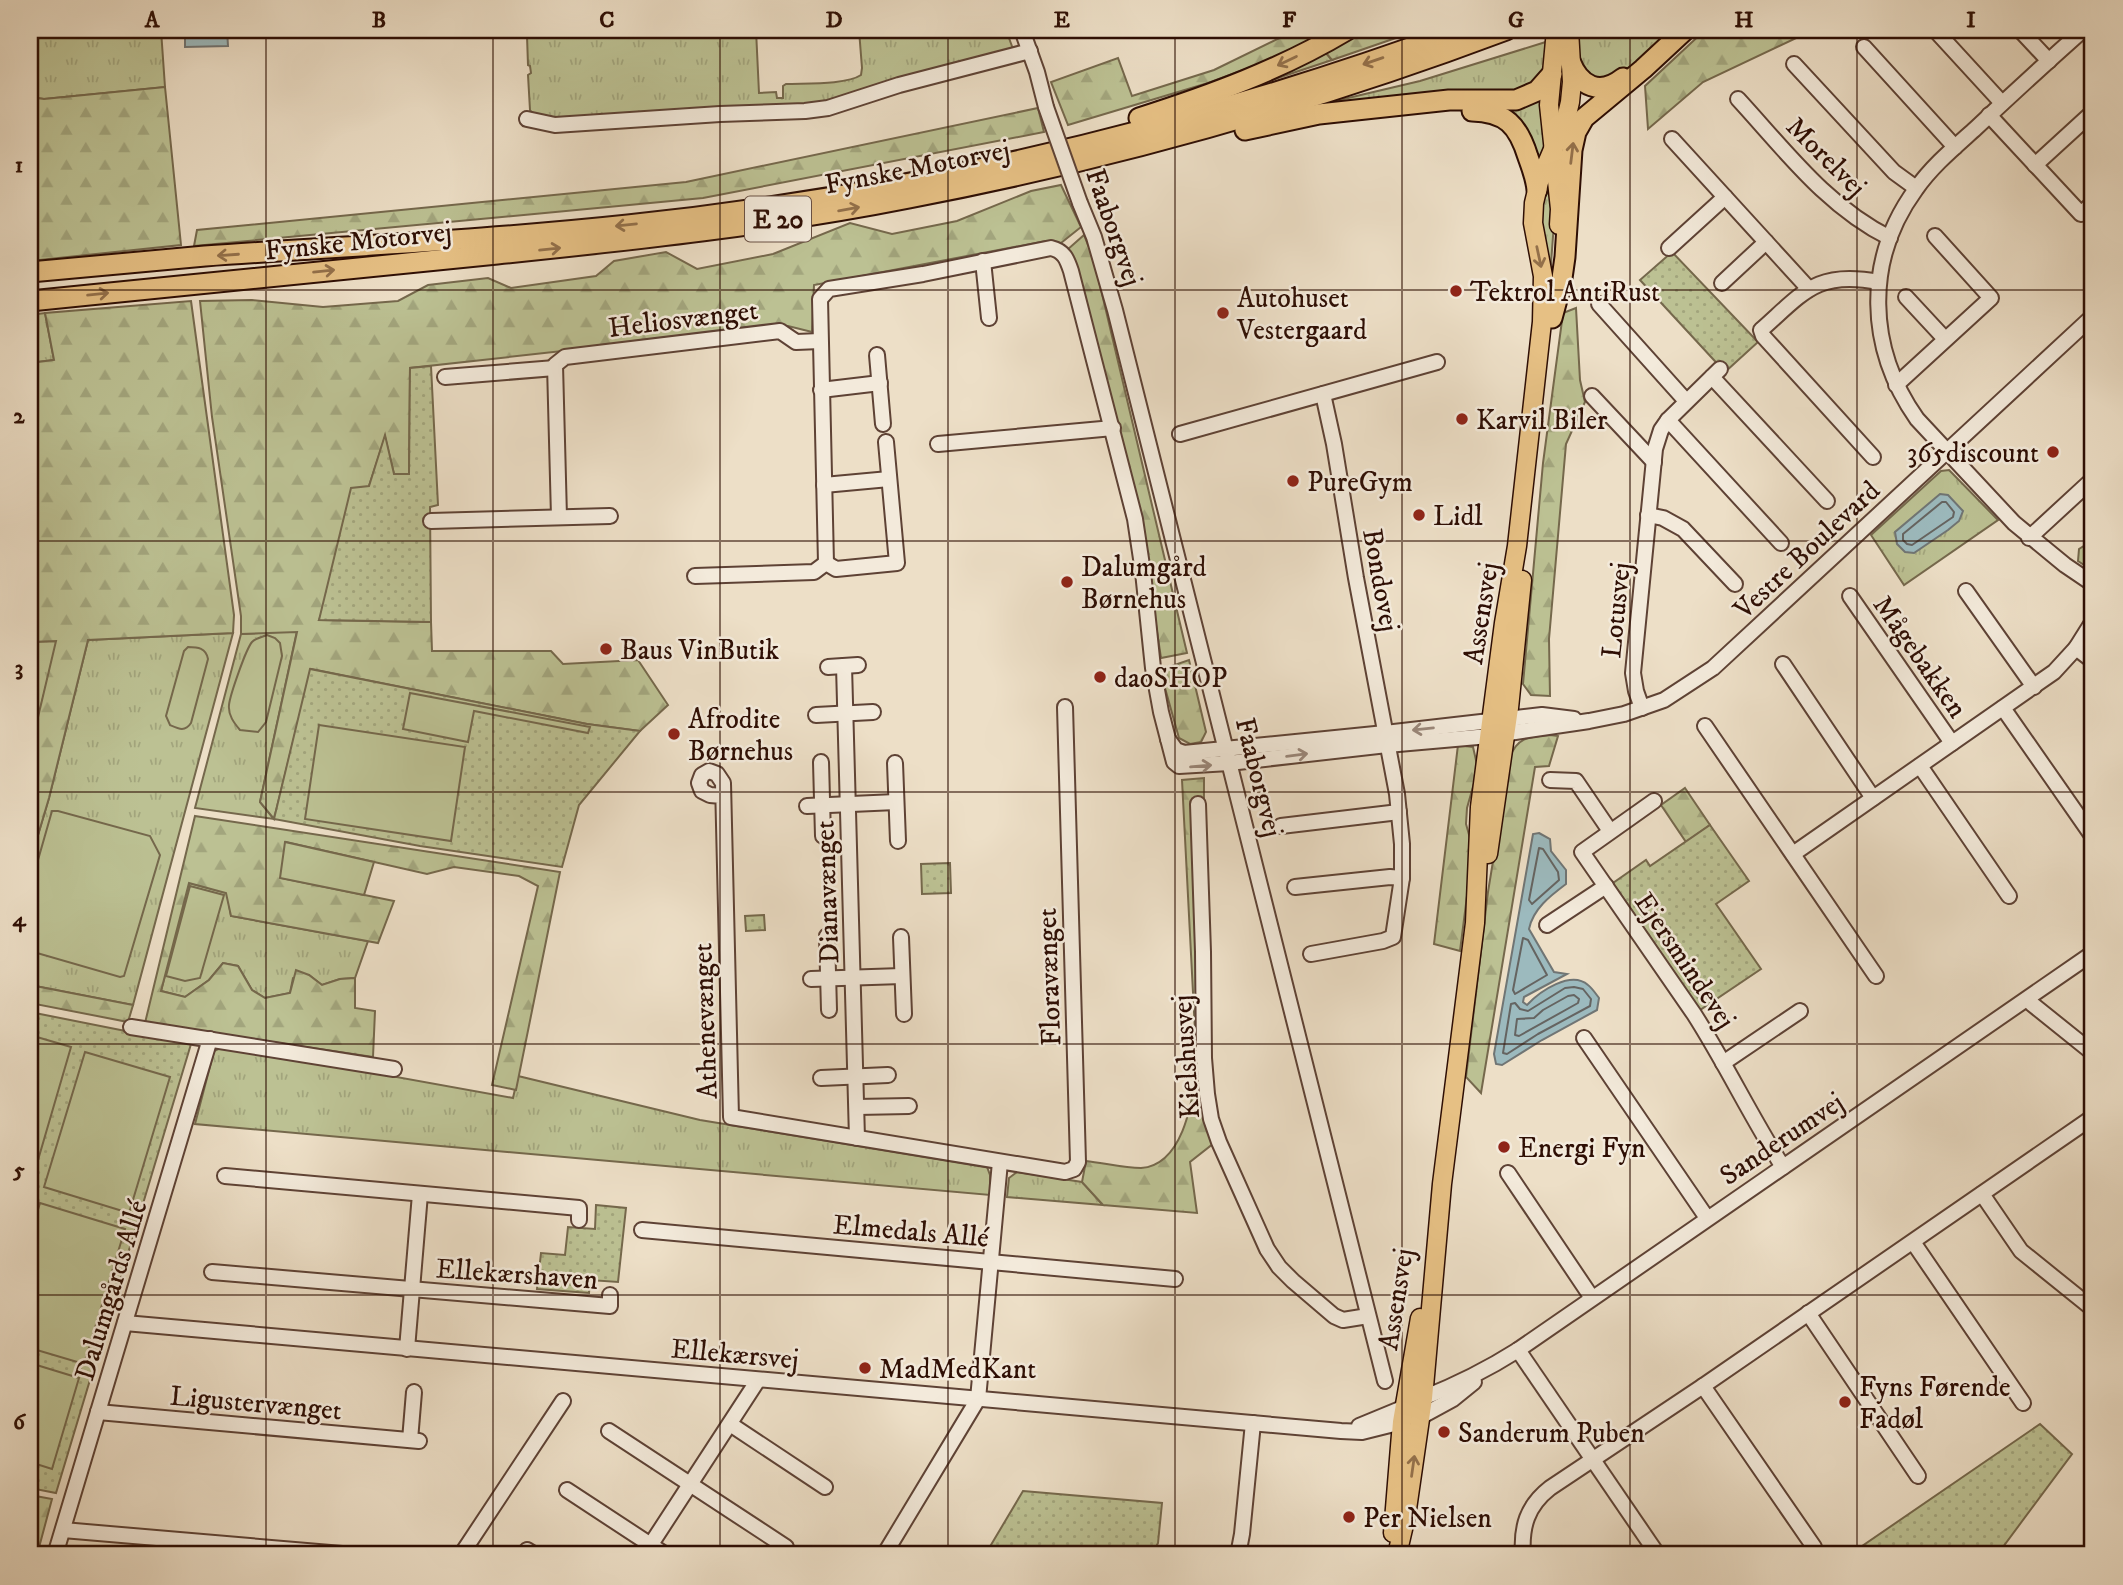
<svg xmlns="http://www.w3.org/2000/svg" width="2123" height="1585" viewBox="0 0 2123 1585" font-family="'IM FELL DW Pica',serif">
<defs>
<pattern id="grass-tufts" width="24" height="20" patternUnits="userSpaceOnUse" patternTransform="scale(1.75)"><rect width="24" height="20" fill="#bcc193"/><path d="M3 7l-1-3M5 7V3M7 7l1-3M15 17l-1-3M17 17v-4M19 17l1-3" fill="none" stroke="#a2a57d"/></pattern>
<pattern id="forest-firs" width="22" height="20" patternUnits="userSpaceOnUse" patternTransform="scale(1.75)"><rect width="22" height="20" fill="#bcc193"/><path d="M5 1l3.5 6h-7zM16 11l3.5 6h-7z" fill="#a2a57d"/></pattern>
<pattern id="park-dots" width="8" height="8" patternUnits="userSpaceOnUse" patternTransform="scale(1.75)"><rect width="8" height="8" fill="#bcc193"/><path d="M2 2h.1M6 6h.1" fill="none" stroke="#a2a57d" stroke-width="1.8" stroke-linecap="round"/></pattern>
</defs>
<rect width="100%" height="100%" fill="#eddfc7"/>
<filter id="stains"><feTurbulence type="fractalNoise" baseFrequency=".00286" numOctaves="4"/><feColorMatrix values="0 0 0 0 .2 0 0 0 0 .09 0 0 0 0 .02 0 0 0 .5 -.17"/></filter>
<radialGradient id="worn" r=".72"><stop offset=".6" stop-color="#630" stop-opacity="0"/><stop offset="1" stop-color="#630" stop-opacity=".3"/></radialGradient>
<g fill="url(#grass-tufts)" stroke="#75684c" stroke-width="2">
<path d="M30 30H161L165 87 44 99 30 97Z"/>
<path d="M531 30H540V34L640 30H756L759 93 776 92 777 98H783V86L786 84C805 83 846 85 861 75L862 68 859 30H1006L1013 49 813 105 558 119 533 114 530 110 528 75 531 73 530 66 528 65 527 36Z"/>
<path d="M1357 30H1364L1326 53 1332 60 1257 85Z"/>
<path d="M1585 30H1675C1658 44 1624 80 1601 78 1593 78 1588 73 1581 68L1576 34Z"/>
<path d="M1549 41C1547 73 1544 76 1518 93L1293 111 1420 81Z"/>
<path d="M1543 96 1547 147 1538 166 1498 108Z"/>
<path d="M1549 175 1554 223 1550 277 1540 218 1541 201Z"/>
<path d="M45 313 54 360 30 363V315Z"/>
<path d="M1949 470 1998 520 1904 585 1871 535 1941 471Z"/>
<path d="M297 631 260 802 274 819 195 808 241 634Z"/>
<path d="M233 633 133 1005 30 985V862L49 798 88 640Z"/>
<path d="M57 641 30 751V642Z"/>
<path d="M189 883 227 893 231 916 368 941 355 978 340 979 322 985 309 975 293 978 290 993 265 998 252 990 238 966 223 963 209 980 185 997 161 991Z"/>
<path d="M225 1046 513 1098 518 1076 700 1120 987 1167 990 1175V1195L195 1124 214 1051Z"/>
<path d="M1017 1172 1082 1182 1103 1205 1007 1197 1009 1178Z"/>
</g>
<g fill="url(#forest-firs)" stroke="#75684c" stroke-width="2">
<path d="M1296 30H1328L1273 59 1208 83 1068 125 1051 82 1118 58 1132 96 1214 70Z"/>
<path d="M1364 30H1419L1332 60 1326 53Z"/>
<path d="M1705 30H1813L1703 82 1648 129 1645 86Z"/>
<path d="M165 87 181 245 30 261V97L44 99Z"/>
<path d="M1038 108 1044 132 703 198 194 246 197 230 686 182Z"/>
<path d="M1061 185 1081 227 1061 243 1046 241 814 285 812 332 788 326 410 368 409 474H394L385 437 369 486 319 620 431 622 432 651H551L563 664 638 660 668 705 640 731 587 724 311 669 274 819 260 802 297 632 241 634V616L212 417 200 301 252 300 323 307 398 301 428 285 488 278 511 288 596 276 614 261 666 252 697 269 773 254 850 223 892 234 957 221 1031 191Z"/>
<path d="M1084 235 1094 260 1187 653 1161 658 1137 499 1072 255 1067 250Z"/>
<path d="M191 301 234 615 233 633 88 640 49 798 30 862V751L56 641 30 642V363L54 360 45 313Z"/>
<path d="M1576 308 1580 380 1585 402 1566 444 1549 639 1550 696 1531 695 1523 684 1543 463 1563 313Z"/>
<path d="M2093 540V571L2078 561 2079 549Z"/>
<path d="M1189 660 1206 732 1201 742 1190 744 1179 738 1165 688 1163 669Z"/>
<path d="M1550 735 1558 736 1549 766 1535 767 1481 1093 1466 1077 1488 892 1510 757C1518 736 1531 737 1550 735Z"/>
<path d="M1458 745 1473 747 1478 769 1467 808 1466 824 1473 849 1460 951 1434 944Z"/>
<path d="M1204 778 1203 1099 1214 1143 1190 1162 1197 1213 1103 1205 1082 1182 1086 1161C1104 1163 1124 1168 1141 1168 1183 1165 1192 1102 1197 1070L1182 780Z"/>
<path d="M1685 788 1710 825 1686 842 1661 805Z"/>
<path d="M195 816 560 872 516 1090 492 1085 538 886 519 876 454 867 427 874 286 842 281 878 394 901 378 943 231 916 226 893 189 883 161 991 185 997 209 980 223 963 238 966 252 990 265 998 290 993 296 970 309 975 322 985 340 979 355 978V1008L375 1011 373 1057 145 1023Z"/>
<path d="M30 985 133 1005 128 1022 30 1003Z"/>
<path d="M30 1495 52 1499 37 1555H30Z"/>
</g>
<g fill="url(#park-dots)" stroke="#75684c" stroke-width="2">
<path d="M1672 252 1758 342 1725 372 1640 280Z"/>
<path d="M431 366 438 505 430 507 431 622 319 620 351 488 369 486 385 435 394 474H409L410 368Z"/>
<path d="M310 669 587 724 640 731 579 805 562 867 420 846 274 819Z"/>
<path d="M1710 825 1749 881 1716 904 1761 969 1700 1010 1613 883 1646 860 1650 866Z"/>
<path d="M950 863 951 893 922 894 921 864Z"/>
<path d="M764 915 765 930 746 931 745 916Z"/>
<path d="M30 1012 191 1044 56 1493 30 1488Z"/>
<path d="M596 1205 626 1208 618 1282 590 1280 589 1293 537 1289 541 1253 565 1255 568 1227 595 1229Z"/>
<path d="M2040 1424 2072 1454 1997 1555H1849Z"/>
<path d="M1023 1491 1162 1503 1158 1543 1152 1555H985Z"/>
</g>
<g fill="#bcc193" stroke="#75684c" stroke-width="2">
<path d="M267 635 275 638 280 643 282 656 266 722 258 732 240 730C234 723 228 715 229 705 230 695 246 649 252 642 256 638 262 637 267 635Z"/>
<path d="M188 647C198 647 206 648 208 659L191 723C185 732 179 729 170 725L166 716 184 651Z"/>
<path d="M410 693 590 727 588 733 474 711 468 742 403 729Z"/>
<path d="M319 725 465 747 451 841 305 819Z"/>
<path d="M52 811H58L150 836 160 855 124 976 120 977 30 951V888Z"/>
<path d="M285 842 374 862 364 895 280 878Z"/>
<path d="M190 886 224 895 200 978 185 981 166 976Z"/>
<path d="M30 1035 71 1047 31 1184 30 1183Z"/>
<path d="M85 1052 170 1077 129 1213 44 1187Z"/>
<path d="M40 1203 125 1229 84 1364 30 1348V1236Z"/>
<path d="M30 1363 79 1378 52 1469 30 1462Z"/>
</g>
<g fill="#9cbabe" stroke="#707574" stroke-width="2">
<path d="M185 30H227L228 46 185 47Z"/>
<path d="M1940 494 1948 495 1963 511 1959 521 1948 530 1914 553 1905 552 1897 544 1895 532Z"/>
<path d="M1539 833 1550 839 1551 851 1566 870V884C1550 896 1533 909 1529 929L1554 972 1567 974 1524 997 1523 1002 1527 1005C1540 991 1571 970 1588 985 1592 988 1596 994 1599 998L1597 1010 1542 1040 1502 1065 1496 1064 1494 1054 1533 834Z"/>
</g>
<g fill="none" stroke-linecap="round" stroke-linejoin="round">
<g stroke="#656461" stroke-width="2">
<path d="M1942 502H1946L1954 512 1953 517 1912 545 1907 544 1903 540V534Z"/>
<path d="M1539 848 1543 849 1558 872 1559 880 1532 904 1529 900Z"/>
<path d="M1523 938 1528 940 1547 975 1515 994 1513 990Z"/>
<path d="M1574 987 1583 989 1591 999 1590 1006 1538 1034 1507 1054 1503 1053 1511 1004 1515 1003 1520 1009 1528 1011 1565 988Z"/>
<path d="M1574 995 1579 999 1578 1003 1519 1036 1515 1035 1517 1019 1534 1018 1543 1010 1568 996Z"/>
</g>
<defs>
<g id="minor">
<path d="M1022 30 1037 72 1046 107"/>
<path d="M1935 30 2002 103"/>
<path d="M2020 30 2049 61"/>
<path d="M2083 30C2047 62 2011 95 1976 128 1955 147 1932 166 1916 189 1864 260 1867 348 1917 419L2014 523 2065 565 2093 584"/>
<path d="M1864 47 1955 147"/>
<path d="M1794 64 1894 172 1916 188"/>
<path d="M1738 99C1784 149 1827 207 1890 238"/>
<path d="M1989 115 2081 214 2093 203"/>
<path d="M527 119 555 125 720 114 805 111 828 108 899 85 1030 51"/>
<path d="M1672 139 1809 289"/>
<path d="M2035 165 2093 112"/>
<path d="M1080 203 1094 237 1115 310 1385 1381"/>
<path d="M1669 248 1725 197"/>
<path d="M983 261 989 318"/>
<path d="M1722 283 1766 242"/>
<path d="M1906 297 1945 339"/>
<path d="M1599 304 1686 401"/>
<path d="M877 355 883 424"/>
<path d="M445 377 555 368"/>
<path d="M1712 377 1827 501"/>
<path d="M1896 385 1991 298 1935 236"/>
<path d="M821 390 880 383"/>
<path d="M1592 396 1654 462"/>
<path d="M1668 420 1781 543"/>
<path d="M1180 434 1437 362"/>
<path d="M938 444 1113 428"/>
<path d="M1873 457 1763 336 1761 330C1804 292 1817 270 1879 282"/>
<path d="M824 485 889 479"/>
<path d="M1648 515 1663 518 1683 529 1735 584"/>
<path d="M559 517 555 365 565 357 780 331 796 342 820 341"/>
<path d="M431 521 610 516"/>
<path d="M2029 538 2093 479"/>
<path d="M826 563 820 299 829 289 923 274 1051 248C1064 251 1067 259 1071 271L1135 519 1143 572 1153 668 1161 712 1174 762 1179 766 1229 763 1387 745 1489 736 1589 721 1624 714 1664 700 1713 668 2093 316"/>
<path d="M826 563 836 569 897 563 886 442"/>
<path d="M695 576 814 572 826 563"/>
<path d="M1966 591 2034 687"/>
<path d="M1850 596 1952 743"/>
<path d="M2076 648 2093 661"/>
<path d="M1783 664 1873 798"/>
<path d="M844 666 857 1138"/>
<path d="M828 667 858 665"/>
<path d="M1642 708 1636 691 1633 673 1655 449 1661 430 1668 420 1720 369"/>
<path d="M2003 708 2093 837"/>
<path d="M816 715 873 712"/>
<path d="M1705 726 1876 976"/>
<path d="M1168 739 1176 750 1184 753 1385 733 1542 715 1574 719"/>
<path d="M821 762 823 836"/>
<path d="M895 763 898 841"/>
<path d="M1920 766 2009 896"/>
<path d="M1550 780 1576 781 1610 831"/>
<path d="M722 796 710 795 702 791 699 783 702 775 709 771 717 774 723 783 731 1117 1065 1172 1074 1169 1078 1162 1065 707"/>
<path d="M1654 801 1582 852 1694 1014C1726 1064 1751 1117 1783 1167"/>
<path d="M1198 804 1203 952 1204 1058 1207 1094 1211 1119 1219 1142 1267 1249 1279 1267 1293 1281 1334 1316 1343 1320 1368 1316"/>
<path d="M807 806 896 802"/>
<path d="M1281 826 1399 812"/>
<path d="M1793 854 2054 672 2076 648 2093 621"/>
<path d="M1295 887 1390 877 1402 878"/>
<path d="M1547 925 1606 886"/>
<path d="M827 936 829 1010"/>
<path d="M901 937 904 1014"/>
<path d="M1311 954 1383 941 1393 937 1402 878V844L1397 794 1356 578 1334 444 1323 394"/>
<path d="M811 979 902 976"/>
<path d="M2029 998 2032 1004 2093 1053"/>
<path d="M131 1027 394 1069"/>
<path d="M1584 1038 1707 1218"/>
<path d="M1723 1063 1800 1011"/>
<path d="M821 1078 888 1075"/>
<path d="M857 1107 909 1106"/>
<path d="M1508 1173 1592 1298"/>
<path d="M225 1176 579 1208V1220"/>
<path d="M1982 1194 2021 1251 2093 1309"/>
<path d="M642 1230 1175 1279"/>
<path d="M1913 1242 2023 1403"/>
<path d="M212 1272 610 1306V1295"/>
<path d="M1808 1313 1918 1476"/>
<path d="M125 1323 1341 1431 1362 1432 1402 1422"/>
<path d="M407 1349 420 1194"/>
<path d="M1518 1350 1658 1555"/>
<path d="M1703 1386 1814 1547"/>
<path d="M1423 1398C1456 1385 1488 1369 1518 1350L2093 953"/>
<path d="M98 1412 419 1441"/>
<path d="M1420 1417 1453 1399 1474 1382"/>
<path d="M730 1424 825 1487"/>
<path d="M1359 1426 1405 1407"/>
<path d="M609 1431 786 1547"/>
<path d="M410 1440 414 1392"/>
<path d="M2092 1471H2093"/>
<path d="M567 1490 666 1555"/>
<path d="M63 1530 354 1555"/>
<path d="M527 1550 535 1555"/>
<path d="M55 1555 210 1039"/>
<path d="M461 1555 563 1401"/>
<path d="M644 1555 758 1380"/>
<path d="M884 1555 978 1399 1000 1162"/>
<path d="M1238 1555 1242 1534 1253 1423"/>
<path d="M1523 1555C1521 1527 1527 1506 1550 1488L1703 1386 2093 1117"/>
</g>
<g id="major">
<path d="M1556 30 1549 105 1560 209 1559 225"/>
<path d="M1488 854 1509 708 1522 580"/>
<path d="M1393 1533 1402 1422 1420 1318"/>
<path d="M1397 1555 1406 1516 1423 1398 1442 1184 1475 923 1480 807 1504 623 1517 546 1542 322 1543 276 1533 223 1534 203 1539 182 1566 119 1570 102 1572 82 1569 30"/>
</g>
<g id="highway">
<path d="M1570 61C1580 87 1600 96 1623 78"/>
<path d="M1472 111C1506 112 1518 125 1528 157 1532 168 1536 178 1537 190"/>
<path d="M1139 118C1211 95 1282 69 1347 30"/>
<path d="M1245 130 1319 114 1449 100H1516L1537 91 1552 74"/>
<path d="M30 272C88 267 146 261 205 256 346 246 488 240 628 225 912 195 1193 128 1460 30"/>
<path d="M30 301C185 285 341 270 497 254 634 240 773 225 909 198 1112 159 1312 103 1506 30"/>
<path d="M1552 318 1561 285 1565 257 1572 150 1576 132 1584 118 1643 69 1685 30"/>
</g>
</defs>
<use href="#minor" stroke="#5e4235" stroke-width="18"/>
<use href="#major" stroke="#2e0e04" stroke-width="21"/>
<use href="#highway" stroke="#2e0e04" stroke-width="23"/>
<use href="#minor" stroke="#f3eadb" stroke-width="14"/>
<use href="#major" stroke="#e6c084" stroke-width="18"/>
<use href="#highway" stroke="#e6c084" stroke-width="19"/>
<defs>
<path id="minor-bridge" d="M1046 107 1080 203"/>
</defs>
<use href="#minor-bridge" stroke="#5e4235" stroke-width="18" stroke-linecap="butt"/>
<use href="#minor-bridge" stroke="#f3eadb" stroke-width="14"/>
</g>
<defs><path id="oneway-shaft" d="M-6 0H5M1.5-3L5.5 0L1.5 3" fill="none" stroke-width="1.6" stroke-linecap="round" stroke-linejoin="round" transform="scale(1.75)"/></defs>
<g stroke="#93704a">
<use href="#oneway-shaft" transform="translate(1287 61) rotate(154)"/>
<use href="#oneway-shaft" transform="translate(1373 61) rotate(161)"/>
<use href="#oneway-shaft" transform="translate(1572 153) rotate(-83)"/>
<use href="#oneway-shaft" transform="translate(849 209) rotate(-10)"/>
<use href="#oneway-shaft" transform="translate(626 225) rotate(174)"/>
<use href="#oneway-shaft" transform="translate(550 249) rotate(-6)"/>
<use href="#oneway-shaft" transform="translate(228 255) rotate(176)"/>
<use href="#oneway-shaft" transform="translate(1539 257) rotate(78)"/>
<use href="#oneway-shaft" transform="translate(324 271) rotate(-6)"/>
<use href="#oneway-shaft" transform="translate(98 294) rotate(-6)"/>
<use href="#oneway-shaft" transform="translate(1413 1466) rotate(-82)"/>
</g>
<g stroke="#9a877a">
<use href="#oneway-shaft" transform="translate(1423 729) rotate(174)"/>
<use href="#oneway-shaft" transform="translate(1297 755) rotate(-7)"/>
<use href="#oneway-shaft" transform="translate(1201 766) rotate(-5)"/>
</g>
<path fill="none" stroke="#2e0e04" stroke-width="2" stroke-opacity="0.55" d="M266 30V1555M493 30V1555M720 30V1555M948 30V1555M1175 30V1555M1402 30V1555M1630 30V1555M1857 30V1555M30 290H2093M30 541H2093M30 792H2093M30 1044H2093M30 1295H2093"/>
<g fill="#8f2418" stroke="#f3eadb" stroke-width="2.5">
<circle cx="1456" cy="291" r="7"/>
<circle cx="1223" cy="313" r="7"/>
<circle cx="1462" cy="419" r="7"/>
<circle cx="2053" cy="452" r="7"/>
<circle cx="1293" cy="481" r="7"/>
<circle cx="1419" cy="515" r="7"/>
<circle cx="1067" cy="582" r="7"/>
<circle cx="606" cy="649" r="7"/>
<circle cx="1100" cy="677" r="7"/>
<circle cx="674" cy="734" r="7"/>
<circle cx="1504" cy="1147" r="7"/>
<circle cx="865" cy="1368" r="7"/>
<circle cx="1845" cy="1402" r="7"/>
<circle cx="1444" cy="1432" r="7"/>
<circle cx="1349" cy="1517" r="7"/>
</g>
<g text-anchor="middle" stroke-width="5" stroke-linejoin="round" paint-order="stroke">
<rect fill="#f3eadb" stroke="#695044" stroke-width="2" x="745" y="196.5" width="66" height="45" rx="5"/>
<g font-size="26" font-weight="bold" fill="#2e0e04">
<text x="778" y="228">E 20</text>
</g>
<g font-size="28" fill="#2e0e04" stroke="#f3eadb">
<text transform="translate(1827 156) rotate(45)" y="10">Morelvej</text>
<text transform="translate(917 166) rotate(-11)" y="10">Fynske Motorvej</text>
<text transform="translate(1115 227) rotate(71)" y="10">Faaborgvej</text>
<text transform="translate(358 240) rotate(-6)" y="10">Fynske Motorvej</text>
<text transform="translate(683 318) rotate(-7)" y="10">Heliosvænget</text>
<text transform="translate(1806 549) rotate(-43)" y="10">Vestre Boulevard</text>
<text transform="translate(1382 580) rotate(80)" y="10">Bondovej</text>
<text transform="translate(1615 610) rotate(-84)" y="10">Lotusvej</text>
<text transform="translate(1480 613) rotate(-81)" y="10">Assensvej</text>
<text transform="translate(1921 656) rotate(55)" y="10">Mågebakken</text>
<text transform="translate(1260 777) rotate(76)" y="10">Faaborgvej</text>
<text transform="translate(826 892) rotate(-92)" y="10">Dianavænget</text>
<text transform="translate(1686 960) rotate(56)" y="10">Ejersmindevej</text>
<text transform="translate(1048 977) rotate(-92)" y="10">Floravænget</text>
<text transform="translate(704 1021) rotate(-92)" y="10">Athenevænget</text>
<text transform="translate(1185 1057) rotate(-94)" y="10">Kielshusvej</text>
<text transform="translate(1781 1138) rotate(-34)" y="10">Sanderumvej</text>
<text transform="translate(911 1230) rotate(5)" y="10">Elmedals Allé</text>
<text transform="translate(517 1273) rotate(4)" y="10">Ellekærshaven</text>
<text transform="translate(110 1290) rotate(-73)" y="10">Dalumgårds Allé</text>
<text transform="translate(1395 1299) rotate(-81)" y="10">Assensvej</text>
<text transform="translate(735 1353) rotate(5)" y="10">Ellekærsvej</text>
<text transform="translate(256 1402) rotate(5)" y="10">Ligustervænget</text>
</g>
<g font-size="28" fill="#2e0e04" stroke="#f3eadb" text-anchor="start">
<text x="1470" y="301">Tektrol AntiRust</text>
<text x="1237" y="307">Autohuset<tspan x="1237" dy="32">Vestergaard</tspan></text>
<text x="1476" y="429">Karvil Biler</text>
<text x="2039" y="462" text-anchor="end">365discount</text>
<text x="1307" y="491">PureGym</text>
<text x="1433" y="525">Lidl</text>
<text x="1081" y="576">Dalumgård<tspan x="1081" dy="32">Børnehus</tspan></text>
<text x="620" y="659">Baus VinButik</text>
<text x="1114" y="687">daoSHOP</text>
<text x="688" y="728">Afrodite<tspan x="688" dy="32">Børnehus</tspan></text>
<text x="1518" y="1157">Energi Fyn</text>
<text x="879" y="1378">MadMedKant</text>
<text x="1859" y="1396">Fyns Førende<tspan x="1859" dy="32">Fadøl</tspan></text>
<text x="1458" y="1442">Sanderum Puben</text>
<text x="1363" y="1527">Per Nielsen</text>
</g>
</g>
<rect width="2123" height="1585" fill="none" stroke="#eddfc7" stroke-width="77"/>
<rect x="38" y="38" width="2046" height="1508" fill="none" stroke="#2e0e04" stroke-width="2.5"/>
<g font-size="23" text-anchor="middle" font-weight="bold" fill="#2e0e04">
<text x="152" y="27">A</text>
<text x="379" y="27">B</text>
<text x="607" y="27">C</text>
<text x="834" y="27">D</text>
<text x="1062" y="27">E</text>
<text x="1289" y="27">F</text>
<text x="1516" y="27">G</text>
<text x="1744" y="27">H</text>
<text x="1971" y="27">I</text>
<text x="19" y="172">1</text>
<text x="19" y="423">2</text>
<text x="19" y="675">3</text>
<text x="19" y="926">4</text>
<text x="19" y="1177">5</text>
<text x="19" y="1429">6</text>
</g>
<rect width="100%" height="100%" filter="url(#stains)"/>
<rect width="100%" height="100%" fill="url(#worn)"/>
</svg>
